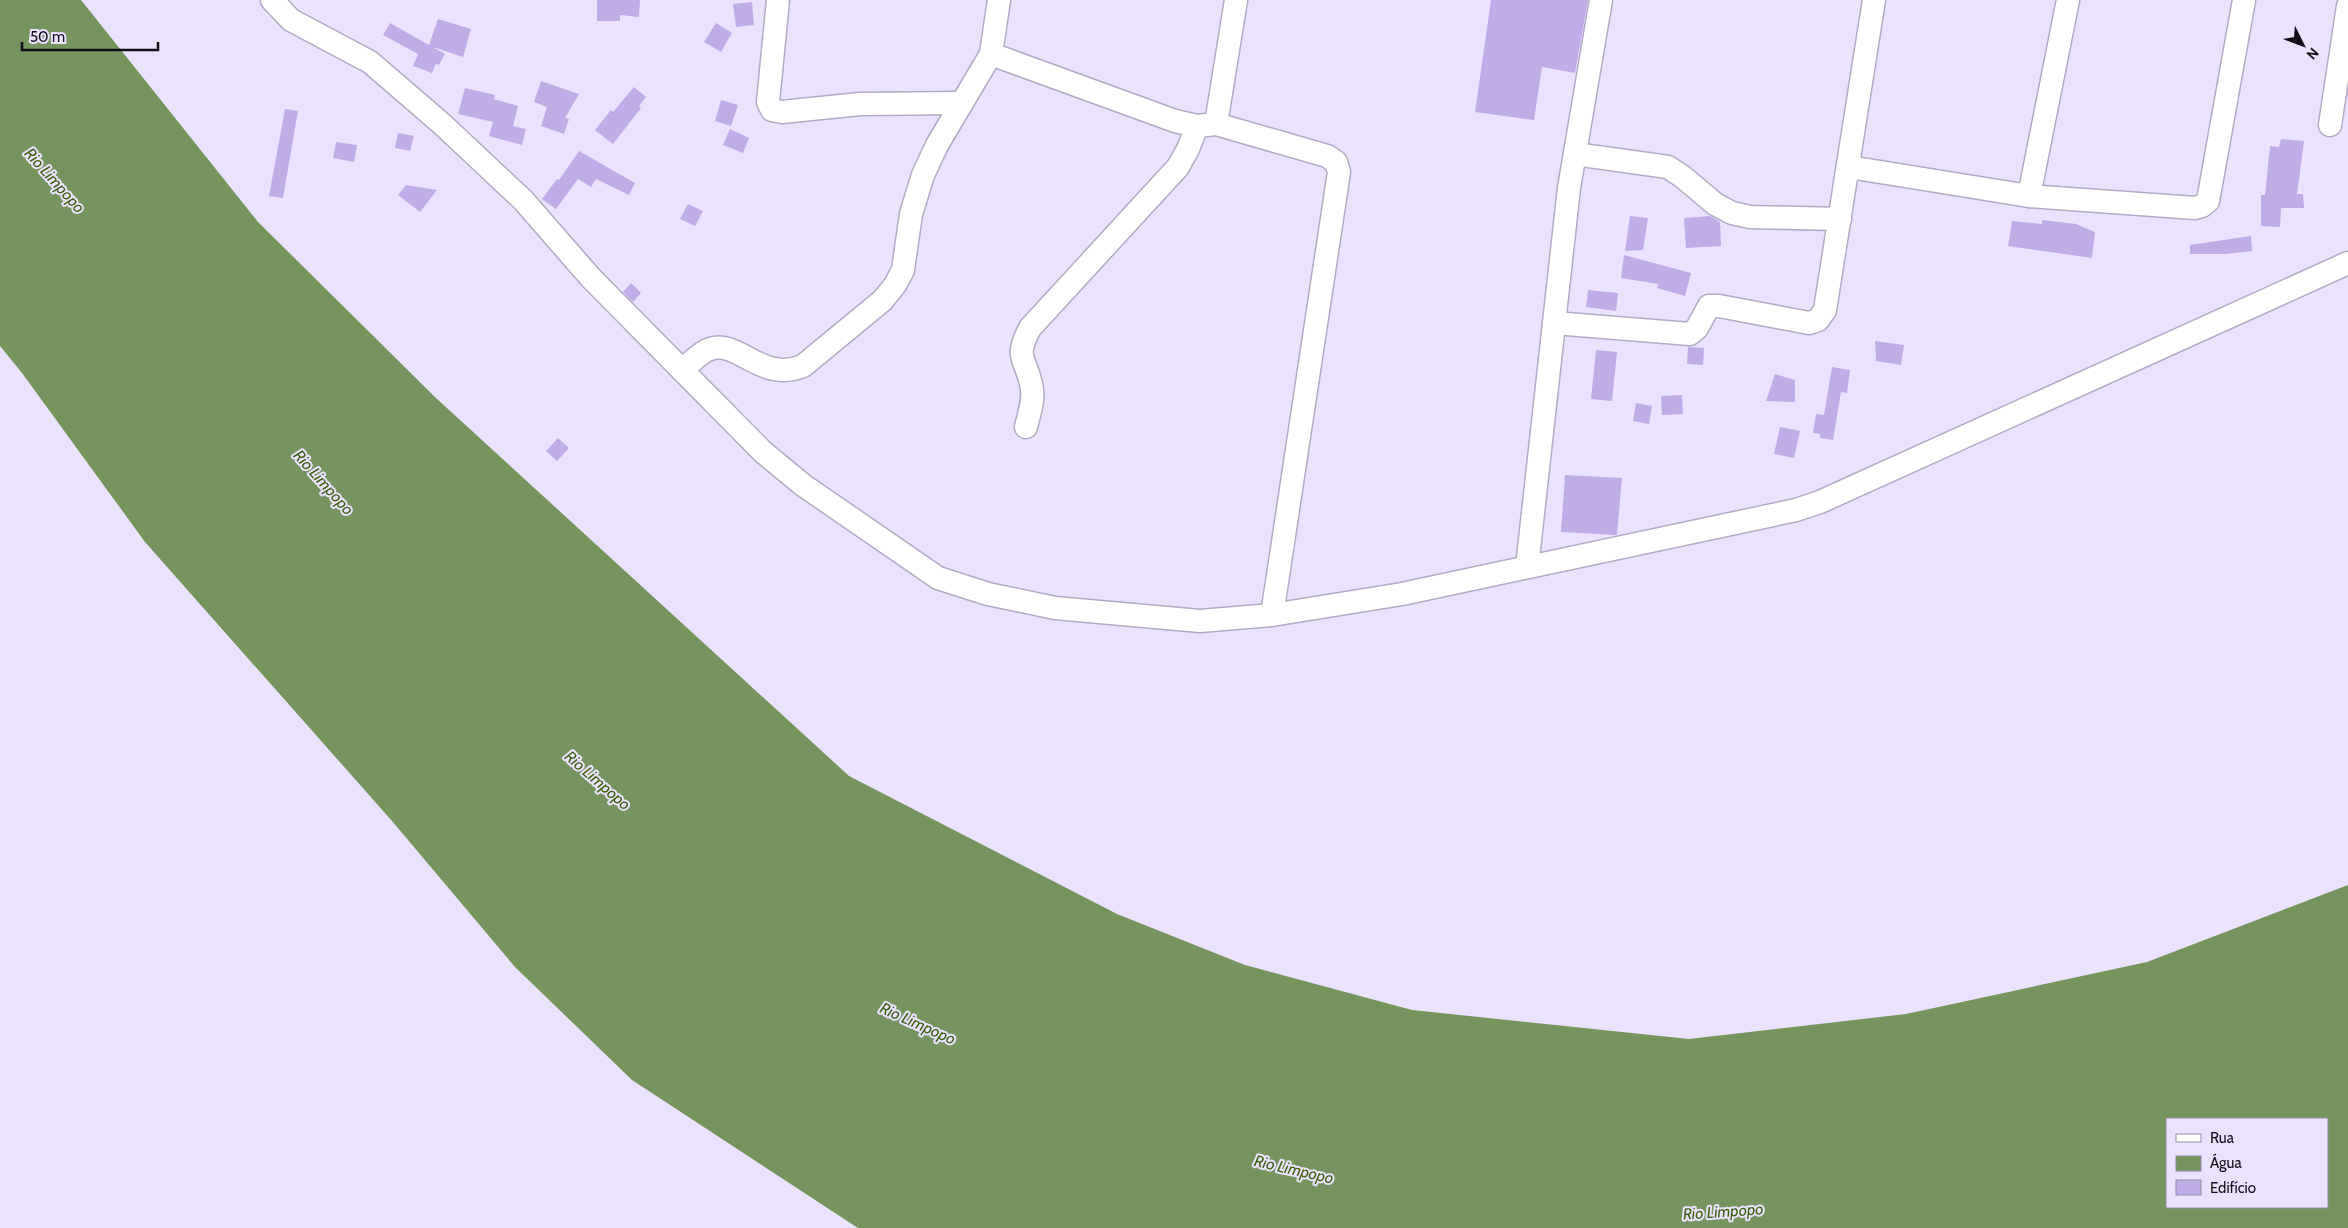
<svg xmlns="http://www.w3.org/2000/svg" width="2348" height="1228" viewBox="0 0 2348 1228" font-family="Cabin,sans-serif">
<rect width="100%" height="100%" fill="#eae2fe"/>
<path fill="#76945e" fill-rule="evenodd" d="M0 0H81L258 222 436 398 849 776 1117 914 1245 965 1412 1010 1689 1039 1906 1014 2147 962 2348 885V1228H858L632 1080 515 967 392 821 145 542 22 373 0 346ZM2167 1119H2327V1207H2167Z"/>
<g fill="#c0ade8">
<path d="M597 0H640L639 17 620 15V21H597Z"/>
<path d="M1491 0H1588L1575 73 1542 67 1534 120 1475 112Z"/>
<path d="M752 2 754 25 736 27 733 4Z"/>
<path d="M438 19 471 29 463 57 433 47 445 54 439 65 436 64 432 73 413 66 418 54 383 35 390 23 429 45Z"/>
<path d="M716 23 732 33 721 52 704 42Z"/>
<path d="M541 81 579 94 565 118 569 119 564 134 541 126 547 107 534 102Z"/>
<path d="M634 87 646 97 639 106 641 108 613 144 595 130 611 110 613 112Z"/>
<path d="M465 88 495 95 494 99 518 106 513 126 526 129 522 145 489 136 493 122 458 114Z"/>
<path d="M721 100 738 105 731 126 715 121Z"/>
<path d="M285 109 298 111 283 198 269 196Z"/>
<path d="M730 129 749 138 743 153 723 145Z"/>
<path d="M398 133 414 136 410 151 395 148Z"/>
<path d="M2281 139 2304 141 2297 194H2303L2304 208H2281L2280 227 2261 226V195H2265L2270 146 2279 147Z"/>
<path d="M336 142 357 145 354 162 333 158Z"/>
<path d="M579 151 635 183 629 195 596 179 591 187 578 179 556 209 542 199 557 179 559 180Z"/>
<path d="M406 185 437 190 420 212 398 195Z"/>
<path d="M688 204 703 211 695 226 680 219Z"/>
<path d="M1630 216 1648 218 1643 250 1625 251Z"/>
<path d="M1710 216 1720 222 1721 246 1686 248 1684 218Z"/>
<path d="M2042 220 2076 224 2095 232 2092 258 2008 246 2012 221 2042 224Z"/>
<path d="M2251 236 2252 251 2226 254H2190V245Z"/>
<path d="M1624 255 1691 273 1685 296 1657 288 1658 284 1621 278Z"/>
<path d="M631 283 641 293 633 302 623 292Z"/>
<path d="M1588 290 1618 293 1616 311 1586 307Z"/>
<path d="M1875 341 1904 345 1901 365 1876 361Z"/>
<path d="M1688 347 1704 348 1703 365 1687 364Z"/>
<path d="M1596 350 1617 352 1612 401 1591 399Z"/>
<path d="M1832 367 1850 370 1847 393 1841 392 1833 440 1820 438V434L1813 433 1816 414 1824 415Z"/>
<path d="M1775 374 1795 380V402L1766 401Z"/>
<path d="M1682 395 1683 414 1662 415 1661 396Z"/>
<path d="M1636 403 1652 406 1649 424 1633 421Z"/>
<path d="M1780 427 1800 431 1794 458 1774 454Z"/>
<path d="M558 438 569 448 557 461 546 451Z"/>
<path d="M1565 475 1622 478 1617 535 1561 532Z"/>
</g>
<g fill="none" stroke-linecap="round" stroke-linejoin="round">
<defs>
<g id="minor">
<path d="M272 0 291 20 370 62 442 124 523 200 591 278 763 452 803 485 938 578 988 594 1055 608 1200 621 1272 615 1402 594 1796 510 1820 502 2348 263"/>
<path d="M778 0 768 102 772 110 782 112 860 104 962 103"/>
<path d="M991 54 1175 121 1197 126 1216 124 1327 156 1336 162 1339 172 1272 615"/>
<path d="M1216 124 1236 0"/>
<path d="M2330 125 2348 6"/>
<path d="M1575 154 1668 167 1683 177 1715 204 1732 213 1750 217 1840 219"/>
<path d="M1849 167 2029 196 2195 208 2202 206 2208 201 2244 0"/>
<path d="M2029 196 2068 0"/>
<path d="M1554 323 1690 334 1697 328 1709 306H1719L1809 323 1818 320 1825 310 1874 0"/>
<path d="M682 370C690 364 700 352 710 349 738 339 761 383 803 366L883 300 895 285 903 270 911 214 923 175 937 145 991 54 999 0"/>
<path d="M1026 427C1029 414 1035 398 1031 384 1025 356 1014 359 1030 328L1178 167 1188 149 1197 126"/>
<path d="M1527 567 1569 188 1601 0"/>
</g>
</defs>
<use href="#minor" stroke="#b3abc6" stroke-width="25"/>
<use href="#minor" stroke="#fff" stroke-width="22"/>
</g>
<g text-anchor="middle" stroke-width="4" stroke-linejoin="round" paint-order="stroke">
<g font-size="16" font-style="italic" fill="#395e0c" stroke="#eae2fe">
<text transform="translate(55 180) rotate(48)" y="6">Rio Limpopo</text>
<text transform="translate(324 482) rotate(48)" y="6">Rio Limpopo</text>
<text transform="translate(598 780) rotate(41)" y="6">Rio Limpopo</text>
<text transform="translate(918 1023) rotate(24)" y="6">Rio Limpopo</text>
<text transform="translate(1294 1169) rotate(13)" y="6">Rio Limpopo</text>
<text transform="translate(1723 1211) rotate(-4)" y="6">Rio Limpopo</text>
</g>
</g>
<rect x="2166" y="1118" width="162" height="90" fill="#eae2fe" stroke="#938da2"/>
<rect x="2176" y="1134" width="25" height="8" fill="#ffffff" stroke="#938da2"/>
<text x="2210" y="1143" font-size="15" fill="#110e18">Rua</text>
<rect x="2176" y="1156" width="25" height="15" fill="#76945e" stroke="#938da2"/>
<text x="2210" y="1168" font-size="15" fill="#110e18">Água</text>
<rect x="2176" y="1180" width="25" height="15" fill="#c0ade8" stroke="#938da2"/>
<text x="2210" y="1193" font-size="15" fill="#110e18">Edifício</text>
<g transform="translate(2303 45) rotate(132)" stroke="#eae2fe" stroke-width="4" paint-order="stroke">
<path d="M0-4L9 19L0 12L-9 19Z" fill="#110e18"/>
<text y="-8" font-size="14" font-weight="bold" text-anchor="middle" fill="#110e18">N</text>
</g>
<path d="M22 42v8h136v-8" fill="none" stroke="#110e18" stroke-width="2.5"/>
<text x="30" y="42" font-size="15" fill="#110e18" stroke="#eae2fe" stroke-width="4" paint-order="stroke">50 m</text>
</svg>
